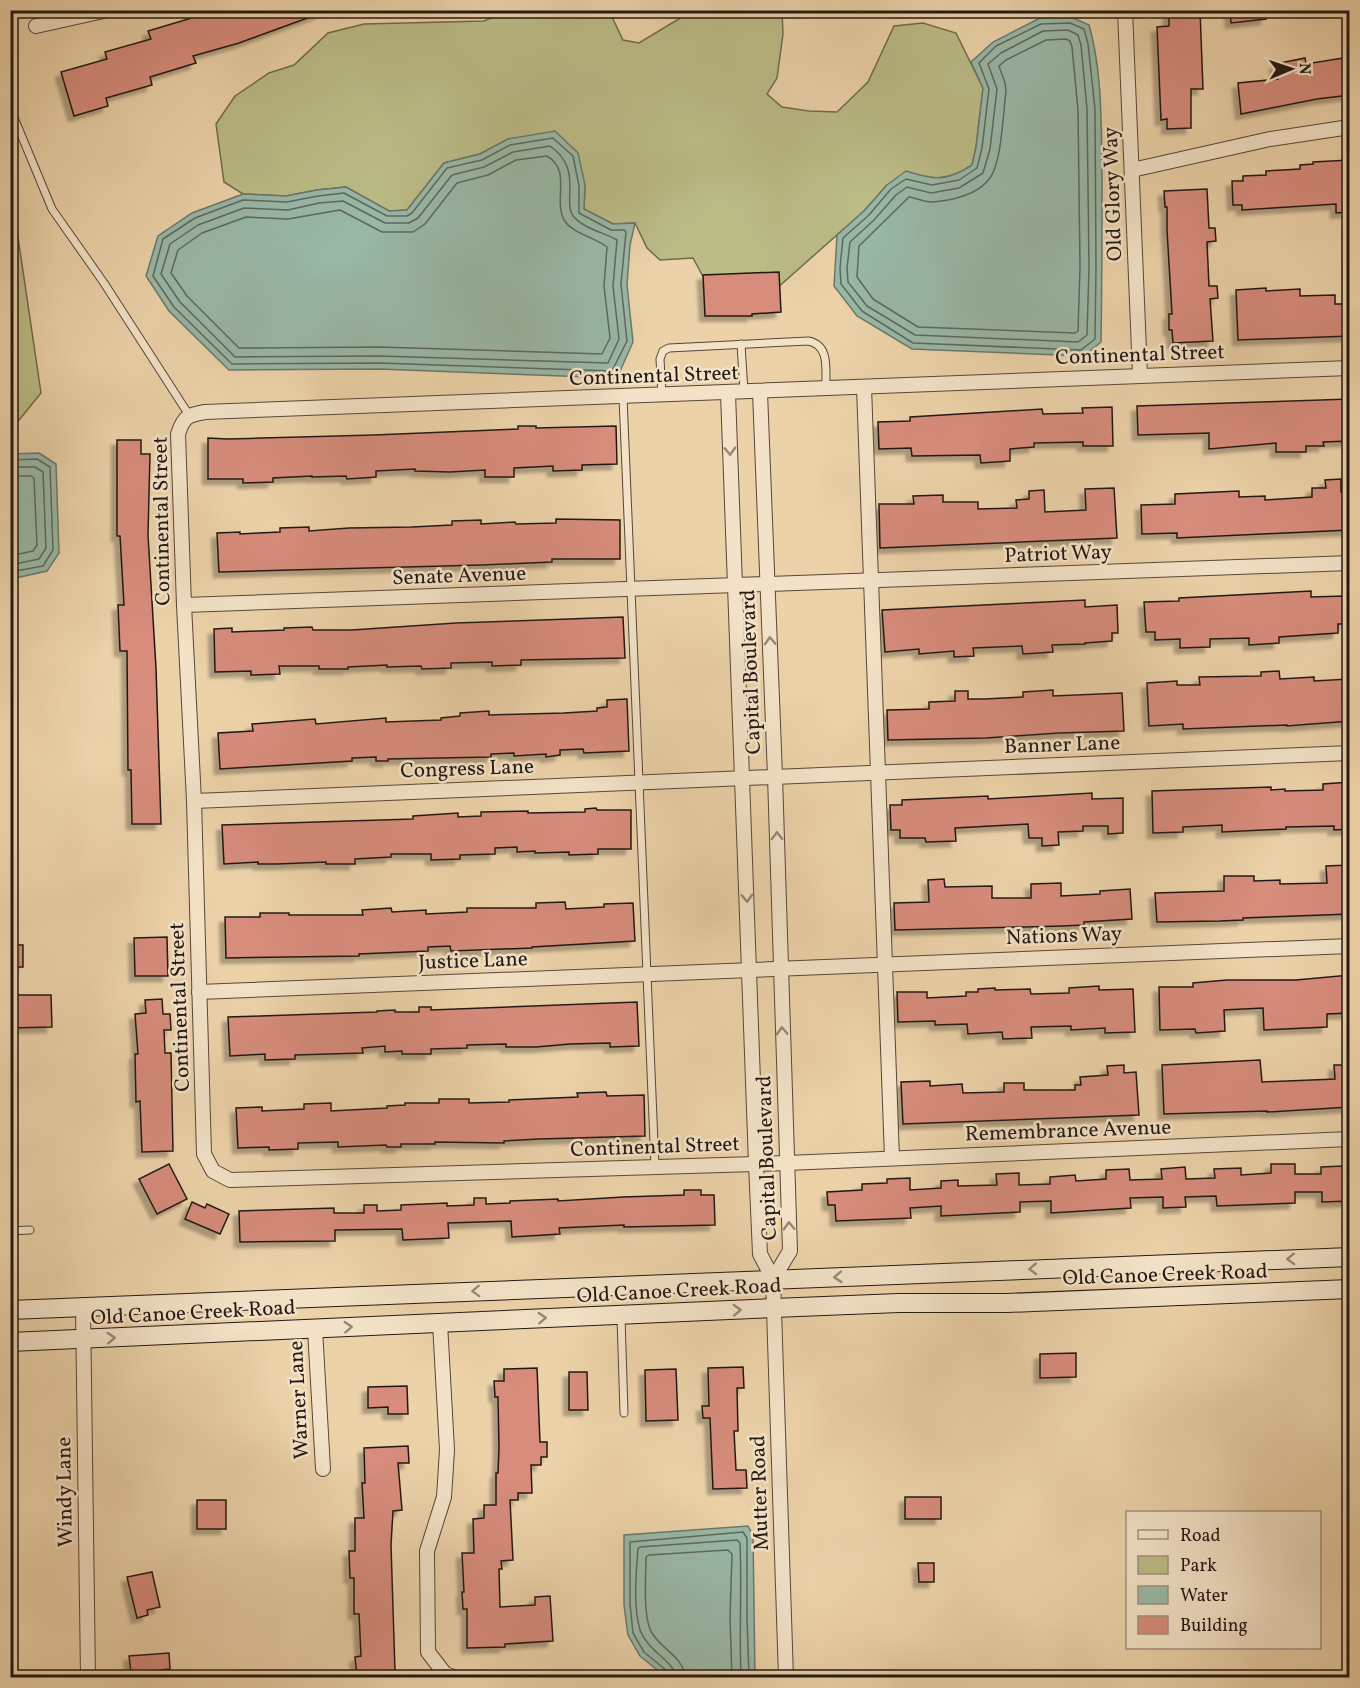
<svg xmlns="http://www.w3.org/2000/svg" width="1360" height="1688" viewBox="0 0 1360 1688" font-family="Vollkorn,serif">
<defs>
<filter id="shadow"><feDropShadow dx="-5.5" dy="5.5" stdDeviation="1.5" flood-color="#0004"/></filter>
</defs>
<rect width="100%" height="100%" fill="#ecd2a9"/>
<filter id="stains"><feTurbulence type="fractalNoise" baseFrequency=".00333" numOctaves="4"/><feColorMatrix values="0 0 0 0 .2 0 0 0 0 .09 0 0 0 0 .02 0 0 0 .5 -.17"/></filter>
<radialGradient id="worn" r=".72"><stop offset=".6" stop-color="#630" stop-opacity="0"/><stop offset="1" stop-color="#630" stop-opacity=".3"/></radialGradient>
<g fill="#bbbb86" stroke="#706a4c" stroke-width="1.5">
<path d="M506 11H605L611 15 623 40 639 43 692 11H782L783 34 777 78 767 94 782 107 809 111 837 112 868 82 894 26 923 23 956 33 983 88 976 147 972 165 957 175 887 185 864 211 776 289 714 297 693 258 660 260 647 248 635 223 613 224 584 209 585 185 508 139 480 154 444 163 407 210 389 211 346 187 317 190 286 196 243 194 224 182 216 124 235 96 269 73 294 65 328 33 364 24 484 21Z"/>
<path d="M10 183 41 393 11 430H10Z"/>
</g>
<g fill="#99b8a7" stroke="#6a786c" stroke-width="1.5">
<path d="M1071 17 1089 25C1102 70 1101 120 1102 167 1102 225 1102 283 1101 342L1084 356 912 349 857 316 834 286 837 235 864 211 887 185 906 171C934 180 946 182 972 165L976 147 983 88 971 62 993 42 1040 18Z"/>
<path d="M555 131 578 153 585 185 584 209 613 224 635 223 630 245 627 285 633 342 617 378 379 369 229 370 169 311 146 276 158 236 192 213 243 194 286 196 317 190 346 187 389 211 407 210 444 163 480 154 508 139Z"/>
<path d="M39 453 56 464 59 553 47 571 11 579V454Z"/>
<path d="M748 1526 753 1535 755 1677H666L640 1656 628 1635 624 1605V1535Z"/>
</g>
<g fill="none" stroke-linecap="round" stroke-linejoin="round">
<g stroke="#5e685d" stroke-width="1.5">
<path d="M1070 23 1084 29 1088 44 1095 109 1096 267 1095 339 1081 350 913 343 862 311 841 284 840 268 843 238 869 215 891 189 906 179 932 185 959 180 977 168 982 148 989 89 979 63 996 46 1041 24Z"/>
<path d="M1068 30 1078 35 1081 45 1087 109 1089 267 1087 335 1078 342 915 335 867 306 848 282 847 268 850 242 874 220 896 195 907 187 931 193 959 188 983 173 990 149 997 89 988 64 1001 53 1043 31Z"/>
<path d="M1066 39 1070 41 1072 47 1078 110 1080 267 1078 331 1075 333 918 327 873 299 857 277 859 246 909 197C916 198 924 202 931 202 951 201 978 195 990 178 1002 161 1003 113 1006 91L1005 83 999 66 1006 60 1046 40Z"/>
<path d="M553 138 573 156 579 186V213L611 230H624L626 232 621 284 627 341 612 371 379 363 232 364 174 307 153 276 163 239 195 218 243 200 287 202 318 196 344 193 387 216H407L412 213 447 168 482 160 510 145Z"/>
<path d="M550 146C585 170 560 204 575 218 585 229 605 233 617 240L613 286 619 339 608 363 379 356 235 357 180 302 161 274 170 244 198 225 244 208 288 210 319 203 343 201 385 223H409L418 218 452 175 484 167 513 152Z"/>
<path d="M547 156C572 171 553 199 564 220 573 234 595 237 607 247L604 286 610 338 602 354 379 347 239 348 187 296 171 273 178 250 202 233 246 217 288 219 340 210 382 232H413L425 224 457 183 488 175 516 160Z"/>
<path d="M10 460 37 459 50 467 53 550 43 566 10 572"/>
<path d="M10 467H35L43 472 46 548 39 559 10 565"/>
<path d="M10 476H31L34 478 37 545 33 551 10 556"/>
<path d="M669 1678 667 1671 644 1652 633 1633 630 1604V1542L743 1532 747 1538V1618L749 1678"/>
<path d="M676 1678C675 1661 647 1651 640 1630 633 1605 636 1574 638 1549L640 1547 737 1540 740 1543C742 1587 739 1633 741 1678"/>
<path d="M685 1678C684 1655 658 1649 650 1629 643 1611 646 1577 646 1557L649 1555 728 1550 732 1554 730 1618 732 1678"/>
</g>
</g>
<g fill="#d78c7b" stroke="#241913" stroke-width="1.5" filter="url(#shadow)">
<path d="M193 10H320L321 13 239 43 193 56 196 63 150 77 152 85 106 98 108 106 74 116 61 72 107 59 105 52 151 39 148 31 195 17Z"/>
<path d="M1169 10H1200L1203 89H1191V128L1167 129V119L1161 120 1157 27 1169 26Z"/>
<path d="M1230 10H1266V19L1231 23Z"/>
<path d="M1350 57V95L1317 99 1241 114 1238 83 1278 79 1275 64 1305 58 1306 64Z"/>
<path d="M1350 160 1348 212 1336 213V204L1242 210V205H1233L1232 181H1243V176L1266 175V171L1300 169V165L1313 164V162Z"/>
<path d="M1207 189 1209 228H1215L1216 241 1207 242 1209 286H1217L1218 298 1210 299 1213 341 1173 343 1172 330H1169V314H1172L1167 230V207H1165L1164 191Z"/>
<path d="M779 272 781 312 752 314V316H705L703 275Z"/>
<path d="M1266 288V291L1300 289V296L1335 295V304H1350V336L1238 340 1236 290Z"/>
<path d="M1350 399V441L1323 442 1324 446H1306V452H1276V443L1209 449V433L1138 435 1137 406Z"/>
<path d="M1112 407 1113 446H1083V442L1034 443V447L1010 449V461L981 463 980 455 912 456 911 448 879 449 878 422 910 421V417L1042 409 1043 414 1083 413 1082 408Z"/>
<path d="M518 426H536V428L616 426 617 464 582 465V470L553 471V466L514 468V477H485V470L450 472 415 471V469L376 471V477L347 479 346 476 312 477V476L273 478V482L243 483V479H208V438L228 439 374 435 518 429Z"/>
<path d="M117 440H141V454H150L148 535 156 668 161 824H132L131 770H128L127 651H120L118 605H124L120 536H117Z"/>
<path d="M1341 479V492L1350 491V530L1177 538V533L1142 534 1141 505 1175 504V494L1239 491V497L1265 496V500L1312 497V488H1326L1325 480Z"/>
<path d="M1114 488 1117 538 880 548 879 504H914L913 496 943 495V502H978V509L1017 508 1016 500 1029 499V491L1044 490 1045 512 1086 510 1085 489Z"/>
<path d="M556 519 620 520V559H552V562L482 565 219 572 217 533 240 532V534L280 532V528L309 527V531L349 528 412 527 452 525V521L481 520V524L515 522 516 524 556 523Z"/>
<path d="M1311 591V597L1344 596 1345 624H1338V633L1279 637V643L1249 645V638L1210 639V647L1180 648V639L1155 640V632H1146L1144 602 1179 601V598Z"/>
<path d="M1085 600V607L1117 605 1118 633H1112V641L1085 643V644L1052 645 1053 652 1023 654 1022 646 973 648 974 656 954 657V651L919 654V649L885 652 882 610Z"/>
<path d="M623 617 625 658 521 660V665L492 666V662L451 663V668L422 669 421 666 387 667V665L348 667V669H319V666H279L280 674 251 675V671L215 672 214 629 232 628V632L284 630V628L312 627 313 630H352L456 623Z"/>
<path d="M1279 671 1280 679 1314 677V681L1349 679 1350 721 1287 726V725L1183 729V724L1149 726 1147 683 1177 681V685H1200L1199 677 1261 676V672Z"/>
<path d="M1053 690V696L1122 693 1124 731 1059 733 986 738 888 740 887 710 929 709V702L955 701V691H968V699H985L1023 697V692Z"/>
<path d="M627 699 629 751 584 753 583 749 560 750V755L546 757V754L514 756V753L491 754V757L388 759V761H376V757L352 758V761L220 769 218 733 253 731 252 724 315 719 316 724 386 718V722L441 720V718L460 716V713L489 711V715L564 713 597 711V708L607 707V700Z"/>
<path d="M1350 782V829L1334 830V826L1286 827V829L1222 832V825L1183 827V832L1153 833 1152 791 1271 787V790L1285 789V791L1323 790V784Z"/>
<path d="M1092 793V799L1123 798V833L1108 834V826H1083V831L1058 832 1059 845 1042 846V838H1029L1028 824 955 828 956 841 926 842 925 838H900V830H891L890 805H902V800L988 796V799Z"/>
<path d="M596 808 597 810H631V849H598V854L569 855V852L535 853V851L517 852V847L495 848V854L460 855V859L431 860V854H391V857L355 859V864H326V862L277 864H258V862L224 864 222 825 413 819V816L458 813V817L481 816V812L528 811V813L585 812V809Z"/>
<path d="M1350 865V914L1243 918V920L1220 921 1157 922 1155 893 1224 891V876H1254V881L1280 880V884L1327 883 1326 866Z"/>
<path d="M944 879 945 887 992 886V898H1031V884L1061 883V896L1100 894V891L1130 889 1132 919 1084 922V925L1062 926 895 930 894 903 929 902 928 880Z"/>
<path d="M565 902 566 909 604 907V904L633 903 635 941 532 947V948L451 951 450 946 428 947V951L359 954V956L226 958 225 917H260V913H289V915H363L362 910 391 908 392 912 426 910V914L467 912V908H536V903Z"/>
<path d="M167 937 168 976H135L134 938Z"/>
<rect x="10" y="945" width="13" height="22"/>
<path d="M1350 975V1013L1327 1014V1027L1264 1030 1263 1008 1224 1010 1225 1031 1196 1033 1195 1029 1160 1030 1159 987H1193V983L1227 980H1296Z"/>
<path d="M1099 986V990L1133 989 1135 1032 1105 1033V1028L1071 1030V1026L1031 1027 1032 1038 1003 1039 1002 1032 968 1034 967 1024 935 1025V1021L898 1022 897 992H927V998L966 996V992H978V989L995 988V990L1030 989 1031 994 1069 993V988Z"/>
<path d="M10 995H51L52 1027 10 1028Z"/>
<path d="M162 999 163 1014H170L171 1030H164L165 1053H171L173 1151 142 1152 140 1101 136 1102 135 1054H138L135 1014 146 1013 145 1000Z"/>
<path d="M637 1002 639 1046 610 1047V1043L570 1044 536 1047H506V1044L467 1045V1048L431 1049V1054H402V1051L385 1052V1046L362 1048 363 1053 295 1055V1059L265 1060V1054L230 1056 228 1017 377 1012V1011L395 1010V1012H419V1007H431V1010Z"/>
<path d="M1260 1060 1262 1082 1335 1079 1334 1065H1350V1107L1267 1112V1111L1164 1114 1162 1065Z"/>
<path d="M1124 1065V1073L1136 1072 1139 1115 903 1124 901 1082 930 1081V1086L962 1084 963 1093 1004 1092V1083H1024V1090H1075V1085H1081L1080 1077 1108 1075 1107 1066Z"/>
<path d="M606 1092 607 1096 644 1095 645 1136 539 1139 504 1141V1143L435 1142V1144H401V1147H387L386 1145 338 1147V1142L298 1143V1149L269 1150V1147L238 1148 236 1108 262 1107V1111L304 1109V1104L331 1103V1111L387 1108V1106L405 1105V1103H439V1099H469V1103L509 1102V1100L578 1097 577 1093Z"/>
<path d="M169 1164 187 1199 157 1214 139 1179Z"/>
<path d="M1271 1164H1295V1174H1321V1167L1344 1166 1345 1171 1350 1170V1201L1322 1202V1192H1295V1203L1217 1206 1216 1196 1185 1197 1186 1207 1163 1208V1197L1130 1198 1131 1208 1051 1213V1201L1020 1202V1212L941 1216V1206L910 1208 911 1218 836 1221 835 1205H828L827 1192 862 1190V1184L887 1183V1179L910 1178V1190L941 1188V1181L958 1180V1186L997 1185 996 1174 1019 1173V1185L1050 1184V1177L1075 1175 1076 1181 1106 1179V1170L1129 1169 1130 1180 1162 1179 1161 1169 1185 1167 1186 1179 1215 1178 1214 1169 1241 1168V1175L1271 1173Z"/>
<path d="M684 1190H701V1195H714L715 1225 624 1227V1225L559 1228 560 1234 512 1237 511 1221 448 1223 449 1238 403 1240 402 1229 335 1230V1241L240 1242 239 1211 334 1208V1213H364V1205H377V1211L401 1210V1205L447 1203V1206L474 1205V1198H486V1204L510 1203V1201L558 1199V1201L623 1197 684 1195Z"/>
<path d="M192 1202 205 1208 207 1204 229 1214 220 1234 185 1219Z"/>
<path d="M1076 1353V1377L1040 1378V1354Z"/>
<path d="M743 1367 744 1388H737L738 1431H734L736 1470H746L747 1488 713 1489 710 1418H703L702 1406H709L708 1368Z"/>
<path d="M537 1368 540 1442H547V1457H541V1465H531L532 1493H518V1500H510L513 1560 501 1561 502 1569H499L500 1607 535 1605V1597L550 1596 553 1641 505 1644V1647L467 1648V1609H463L462 1592H464L462 1553H474L473 1519 484 1518V1505H496V1473H498L499 1448 498 1397H495L494 1381H504V1369Z"/>
<path d="M676 1369 678 1420 646 1421 645 1370Z"/>
<path d="M569 1372H587L588 1410H569Z"/>
<path d="M407 1386 408 1414H388V1407L368 1408V1387Z"/>
<path d="M408 1446 409 1463H398L402 1510 393 1511 391 1545 395 1671 381 1672 382 1677H357L355 1657 361 1656 359 1614H354V1578H350L349 1551H355V1518H364L362 1483H365L364 1448Z"/>
<rect x="905" y="1497" width="36" height="22"/>
<rect x="197" y="1500" width="29" height="29"/>
<path d="M918 1563H934V1582H919Z"/>
<path d="M152 1572 160 1607 147 1610 148 1615 137 1618 127 1577Z"/>
<path d="M169 1653 170 1669 131 1673 129 1656Z"/>
</g>
<g fill="none" stroke-linecap="round" stroke-linejoin="round">
<defs>
<g id="lane">
<path d="M10 108 52 209 104 283 189 415"/>
<path d="M741 344 744 392"/>
<path d="M662 395 660 359 663 351 669 348 808 341C831 345 825 371 826 389"/>
<path d="M623 397 655 1167"/>
<path d="M10 1231 30 1230"/>
<path d="M621 1317 624 1413"/>
</g>
<g id="street">
<path d="M1125 10 1140 375"/>
<path d="M36 26 108 10"/>
<path d="M1132 170 1270 139 1350 127"/>
<path d="M1350 368 205 412C188 415 184 416 178 434L184 605 194 801 204 1154 213 1171 230 1180 787 1163 1350 1139"/>
<path d="M864 387 892 1158"/>
<path d="M760 392 775 776 790 1251 773 1279"/>
<path d="M728 393 756 1164 760 1254 773 1279 786 1678"/>
<path d="M184 605 1350 563"/>
<path d="M194 801 1350 753"/>
<path d="M199 992 1350 946"/>
<path d="M83 1307 88 1678"/>
<path d="M440 1323 447 1450 444 1497 427 1551 428 1652 445 1674 457 1678"/>
<path d="M315 1329 323 1469"/>
</g>
<g id="secondary">
<path d="M10 1310 1350 1257"/>
<path d="M10 1342 774 1308 899 1303H1007L1350 1289"/>
</g>
</defs>
<use href="#lane" stroke="#564738" stroke-width="9"/>
<use href="#street" stroke="#564738" stroke-width="16"/>
<use href="#secondary" stroke="#241913" stroke-width="20"/>
<use href="#lane" stroke="#f3e2c7" stroke-width="7"/>
<use href="#street" stroke="#f3e2c7" stroke-width="14"/>
<use href="#secondary" stroke="#f3e2c7" stroke-width="18"/>
</g>
<defs><path id="oneway-chevron" d="M-2-3.5L2.5 0L-2 3.5" fill="none" stroke-width="1.6" stroke-linecap="round" stroke-linejoin="round" transform="scale(1.5)"/></defs>
<g stroke="#968876">
<use href="#oneway-chevron" transform="translate(730 451) rotate(88)"/>
<use href="#oneway-chevron" transform="translate(770 641) rotate(-92)"/>
<use href="#oneway-chevron" transform="translate(777 836) rotate(-91)"/>
<use href="#oneway-chevron" transform="translate(747 898) rotate(88)"/>
<use href="#oneway-chevron" transform="translate(782 1031) rotate(-92)"/>
<use href="#oneway-chevron" transform="translate(789 1226) rotate(-92)"/>
<use href="#oneway-chevron" transform="translate(1291 1259) rotate(178)"/>
<use href="#oneway-chevron" transform="translate(1033 1269) rotate(178)"/>
<use href="#oneway-chevron" transform="translate(838 1277) rotate(177)"/>
<use href="#oneway-chevron" transform="translate(476 1291) rotate(178)"/>
<use href="#oneway-chevron" transform="translate(737 1310) rotate(-3)"/>
<use href="#oneway-chevron" transform="translate(542 1318) rotate(-3)"/>
<use href="#oneway-chevron" transform="translate(348 1327) rotate(-3)"/>
<use href="#oneway-chevron" transform="translate(111 1338) rotate(-3)"/>
</g>
<g text-anchor="middle" stroke-width="5" stroke-linejoin="round" paint-order="stroke">
<g font-size="21" fill="#241913" stroke="#f3e2c7">
<text transform="translate(1112 194) rotate(-92)" y="7">Old Glory Way</text>
<text transform="translate(1140 354) rotate(-2)" y="7">Continental Street</text>
<text transform="translate(654 375) rotate(-2)" y="7">Continental Street</text>
<text transform="translate(161 521) rotate(-91)" y="7">Continental Street</text>
<text transform="translate(1058 553) rotate(-2)" y="7">Patriot Way</text>
<text transform="translate(459 575) rotate(-2)" y="7">Senate Avenue</text>
<text transform="translate(750 672) rotate(-92)" y="7">Capital Boulevard</text>
<text transform="translate(1062 744) rotate(-2)" y="7">Banner Lane</text>
<text transform="translate(467 768) rotate(-2)" y="7">Congress Lane</text>
<text transform="translate(1064 935) rotate(-2)" y="7">Nations Way</text>
<text transform="translate(473 960) rotate(-2)" y="7">Justice Lane</text>
<text transform="translate(179 1007) rotate(-92)" y="7">Continental Street</text>
<text transform="translate(1068 1130) rotate(-2)" y="7">Remembrance Avenue</text>
<text transform="translate(655 1146) rotate(-2)" y="7">Continental Street</text>
<text transform="translate(766 1158) rotate(-92)" y="7">Capital Boulevard</text>
<text transform="translate(1165 1274) rotate(-2)" y="7">Old Canoe Creek Road</text>
<text transform="translate(679 1290) rotate(-3)" y="7">Old Canoe Creek Road</text>
<text transform="translate(193 1312) rotate(-3)" y="7">Old Canoe Creek Road</text>
<text transform="translate(298 1400) rotate(-93)" y="7">Warner Lane</text>
<text transform="translate(64 1492) rotate(-91)" y="7">Windy Lane</text>
<text transform="translate(759 1493) rotate(-92)" y="7">Mutter Road</text>
</g>
</g>
<rect width="1360" height="1688" fill="none" stroke="#ecd2a9" stroke-width="36"/>
<rect x="12" y="12" width="1336" height="1664" fill="none" stroke="#241913" stroke-width="3"/>
<rect x="18" y="18" width="1324" height="1652" fill="none" stroke="#241913" stroke-width="1.5"/>
<rect x="1126" y="1511" width="195" height="138" fill="#f3e2c7" stroke="#a0927f" stroke-width="1.5"/>
<rect x="1138" y="1530" width="30" height="9" fill="#f3e2c7" stroke="#a0927f" stroke-width="1.5"/>
<text x="1180" y="1541" font-size="18" fill="#241913">Road</text>
<rect x="1138" y="1556" width="30" height="18" fill="#bbbb86" stroke="#a0927f" stroke-width="1.5"/>
<text x="1180" y="1571" font-size="18" fill="#241913">Park</text>
<rect x="1138" y="1586" width="30" height="18" fill="#99b8a7" stroke="#a0927f" stroke-width="1.5"/>
<text x="1180" y="1601" font-size="18" fill="#241913">Water</text>
<rect x="1138" y="1616" width="30" height="18" fill="#d78c7b" stroke="#a0927f" stroke-width="1.5"/>
<text x="1180" y="1631" font-size="18" fill="#241913">Building</text>
<g transform="translate(1291 69) rotate(88)" stroke="#f3e2c7" stroke-width="4.5" paint-order="stroke">
<path d="M0-4.5L10 22L0 15L-10 22Z" fill="#241913"/>
<text y="-9" font-size="16" font-weight="bold" text-anchor="middle" fill="#241913">N</text>
</g>
<rect width="100%" height="100%" filter="url(#stains)"/>
<rect width="100%" height="100%" fill="url(#worn)"/>
</svg>
